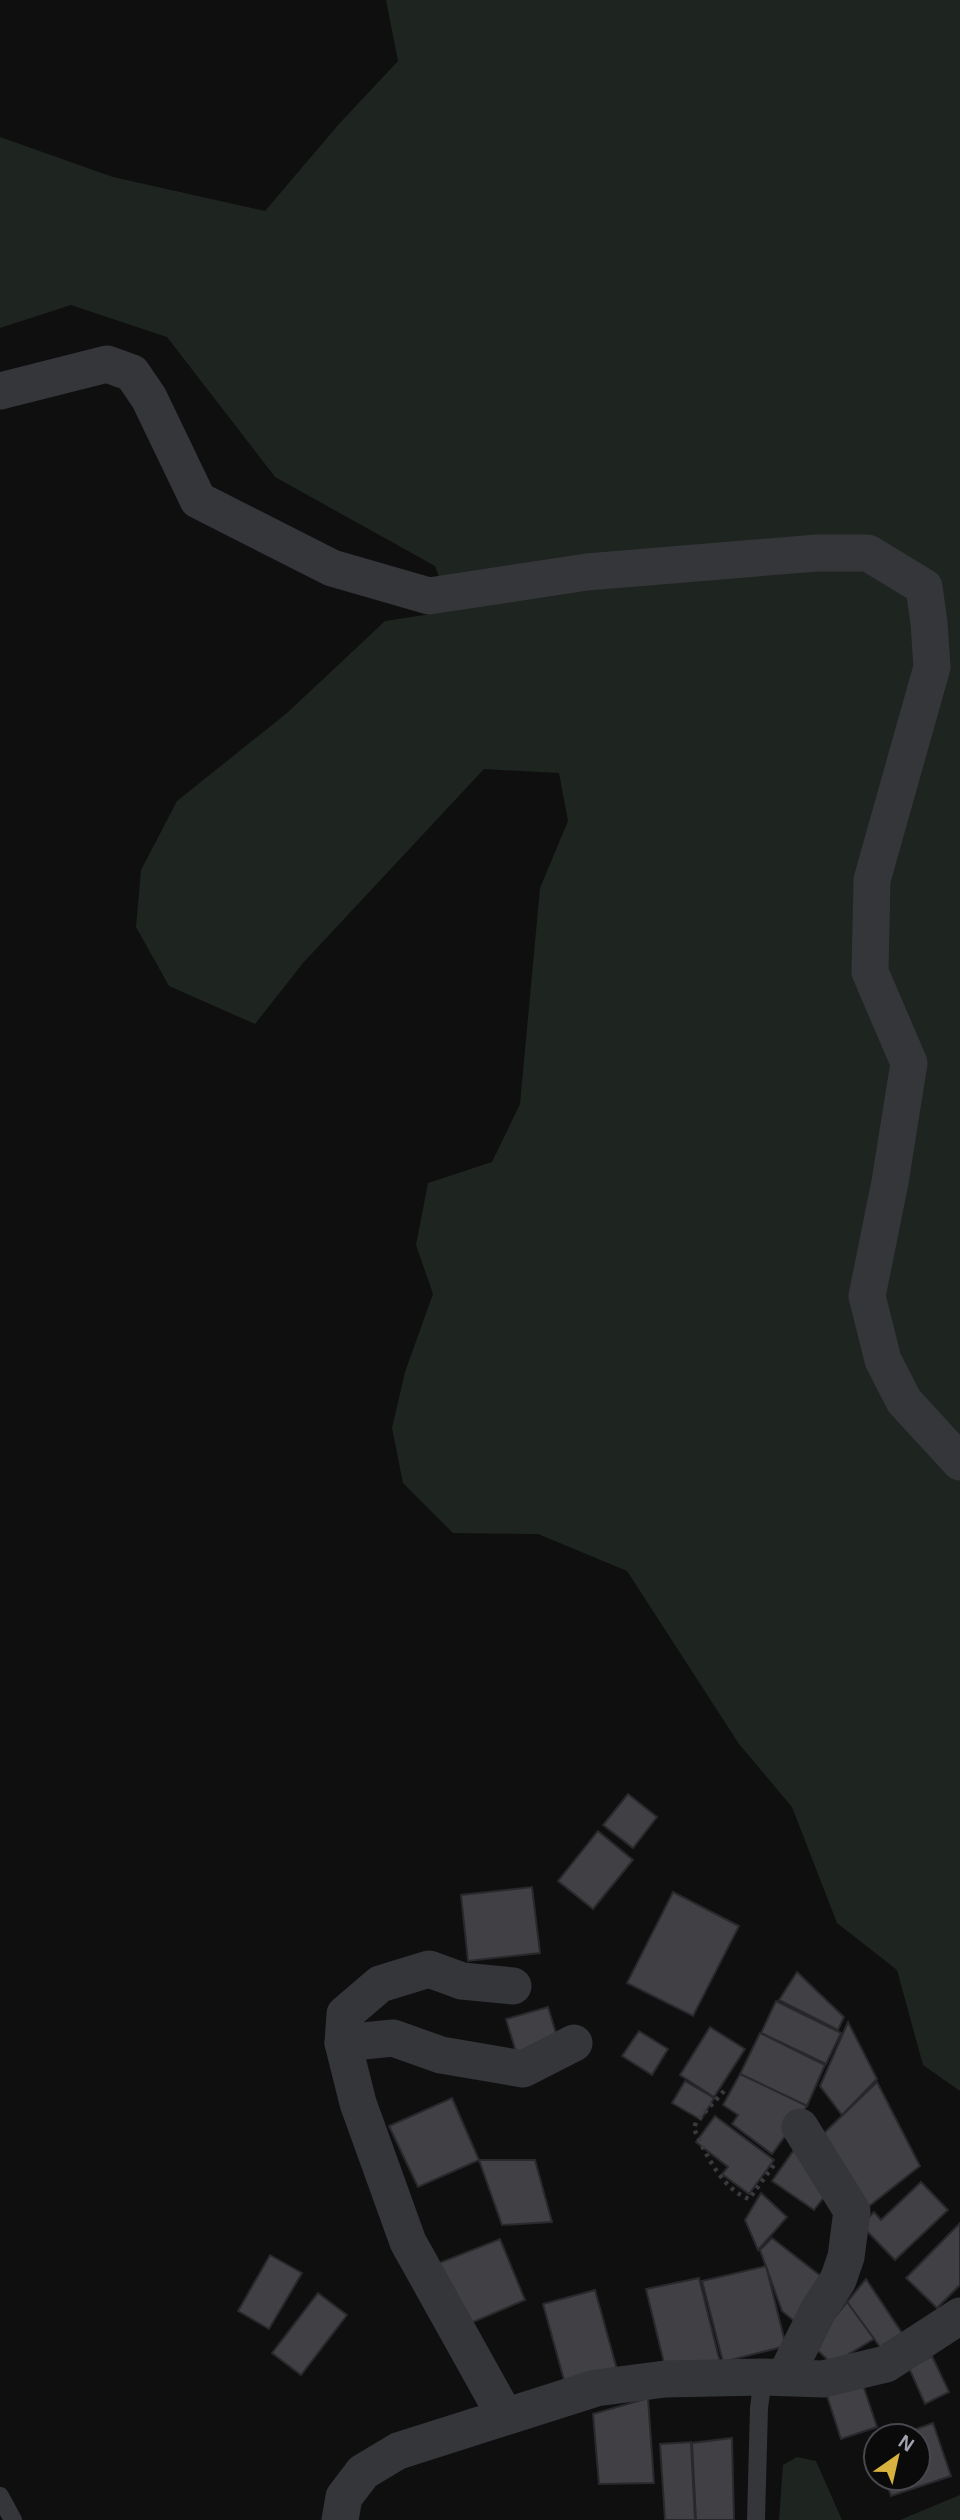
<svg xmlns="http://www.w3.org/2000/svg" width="960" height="2520" viewBox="0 0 960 2520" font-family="Arial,sans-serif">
<rect width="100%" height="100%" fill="#0f0f10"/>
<g fill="#1e241f">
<path d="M386 0H960V2091L923 2065 897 1970 837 1923 792 1807 739 1744 627 1571 538 1534 453 1533 403 1483 392 1428 405 1372 433 1294 416 1245 428 1183 492 1162 520 1104 540 888 568 821 559 773 484 769 303 963 255 1024 169 986 136 927 141 870 177 801 287 713 385 621 451 611 435 566 275 477 167 337 71 305 0 328V137L113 177 265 211 339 124 398 61Z"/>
<path d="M797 2457 816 2461 842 2520H779L783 2465Z"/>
<path d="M960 2495V2520H900Z"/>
</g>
<g fill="#414145" stroke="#29292c" stroke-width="2">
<path d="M628 1794 657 1817 633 1848 603 1825Z"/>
<path d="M598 1831 633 1860 593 1909 558 1881Z"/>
<path d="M532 1887 540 1953 468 1961 461 1895Z"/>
<path d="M673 1892 739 1926 693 2016 627 1983Z"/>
<path d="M797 1972 844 2017 838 2030 779 2000Z"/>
<path d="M776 2001 841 2033 826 2064 761 2033Z"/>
<path d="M548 2007 558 2040 516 2052 506 2019Z"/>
<path d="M848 2022 877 2079 842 2115 820 2086Z"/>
<path d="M710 2027 745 2049 714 2097 680 2075Z"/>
<path d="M639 2031 668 2049 652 2075 622 2056Z"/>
<path d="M760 2033 825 2065 807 2106 740 2074Z"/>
<path d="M740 2074 807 2106 772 2154 732 2124 738 2115 723 2105Z"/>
<path d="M685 2081 714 2098 701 2120 672 2103Z"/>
<path d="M877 2082 920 2166 868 2207 820 2137Z"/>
<path d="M452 2098 479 2160 418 2187 389 2126Z"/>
<path d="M715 2116 774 2160 749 2194 722 2174 728 2167 696 2142Z"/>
<path d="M796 2147 831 2188 814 2210 772 2181Z"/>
<path d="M479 2160H535L552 2222 502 2225Z"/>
<path d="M921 2182 948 2210 895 2260 861 2225 874 2212 881 2220Z"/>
<path d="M761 2193 787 2217 758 2250 745 2220Z"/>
<path d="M960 2223V2285L937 2308 906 2278Z"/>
<path d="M772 2238 826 2280 799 2325 782 2311 760 2250Z"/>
<path d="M500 2239 525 2300 466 2325 439 2263Z"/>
<path d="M270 2255 302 2273 269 2329 238 2311Z"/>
<path d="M766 2266 786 2346 723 2362 702 2281Z"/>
<path d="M699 2278 720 2362 665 2367 646 2289Z"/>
<path d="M866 2279 902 2333 880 2347 847 2302Z"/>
<path d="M595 2290 618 2373 566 2387 543 2304Z"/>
<path d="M318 2293 347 2315 301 2375 272 2353Z"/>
<path d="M847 2302 874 2339 832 2364 812 2345Z"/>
<path d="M932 2356 949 2392 925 2404 909 2368Z"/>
<path d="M863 2385 877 2427 841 2439 827 2396Z"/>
<path d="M648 2398 654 2483 599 2484 593 2414Z"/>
<path d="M933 2423 951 2476 891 2496 885 2478H918V2436H896Z"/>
<path d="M732 2438 734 2520H696L692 2443Z"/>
<path d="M691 2442 695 2520H665L660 2444Z"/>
</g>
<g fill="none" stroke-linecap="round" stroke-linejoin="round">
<path stroke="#393a3d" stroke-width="4.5" stroke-dasharray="3.5 5" stroke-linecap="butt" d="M724 2091 696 2122 694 2129C706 2154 721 2188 749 2199L776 2162"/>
<g stroke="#353639" stroke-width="18">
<path d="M0 2496 13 2520"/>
<path d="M756 2520 759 2408 763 2377"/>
</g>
<g stroke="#353639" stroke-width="37">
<path d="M0 391 107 364 132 373 149 398 198 500 332 568 429 596 587 572 817 553H868L924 587 929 623 932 667 872 880 870 972 909 1063 890 1182 867 1296 883 1360 904 1401 960 1462"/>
<path d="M343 2043 393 2038 441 2055 523 2069 574 2043"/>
<path d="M785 2377 819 2309 838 2280 846 2257 852 2211 800 2127"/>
<path d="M505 2416 408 2242 358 2103 343 2043 345 2014 380 1984 429 1969 462 1981 513 1986"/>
<path d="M340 2520 344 2497 363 2472 398 2451 596 2388 665 2379 763 2377 823 2379 886 2364 960 2316"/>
</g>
</g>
<g transform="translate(897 2457) rotate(34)"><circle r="33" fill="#0a0a0b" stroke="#47484d" stroke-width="2"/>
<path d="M0-5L12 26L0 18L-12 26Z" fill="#d8b23f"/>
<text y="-10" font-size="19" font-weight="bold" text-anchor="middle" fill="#a2a5af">N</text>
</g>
</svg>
